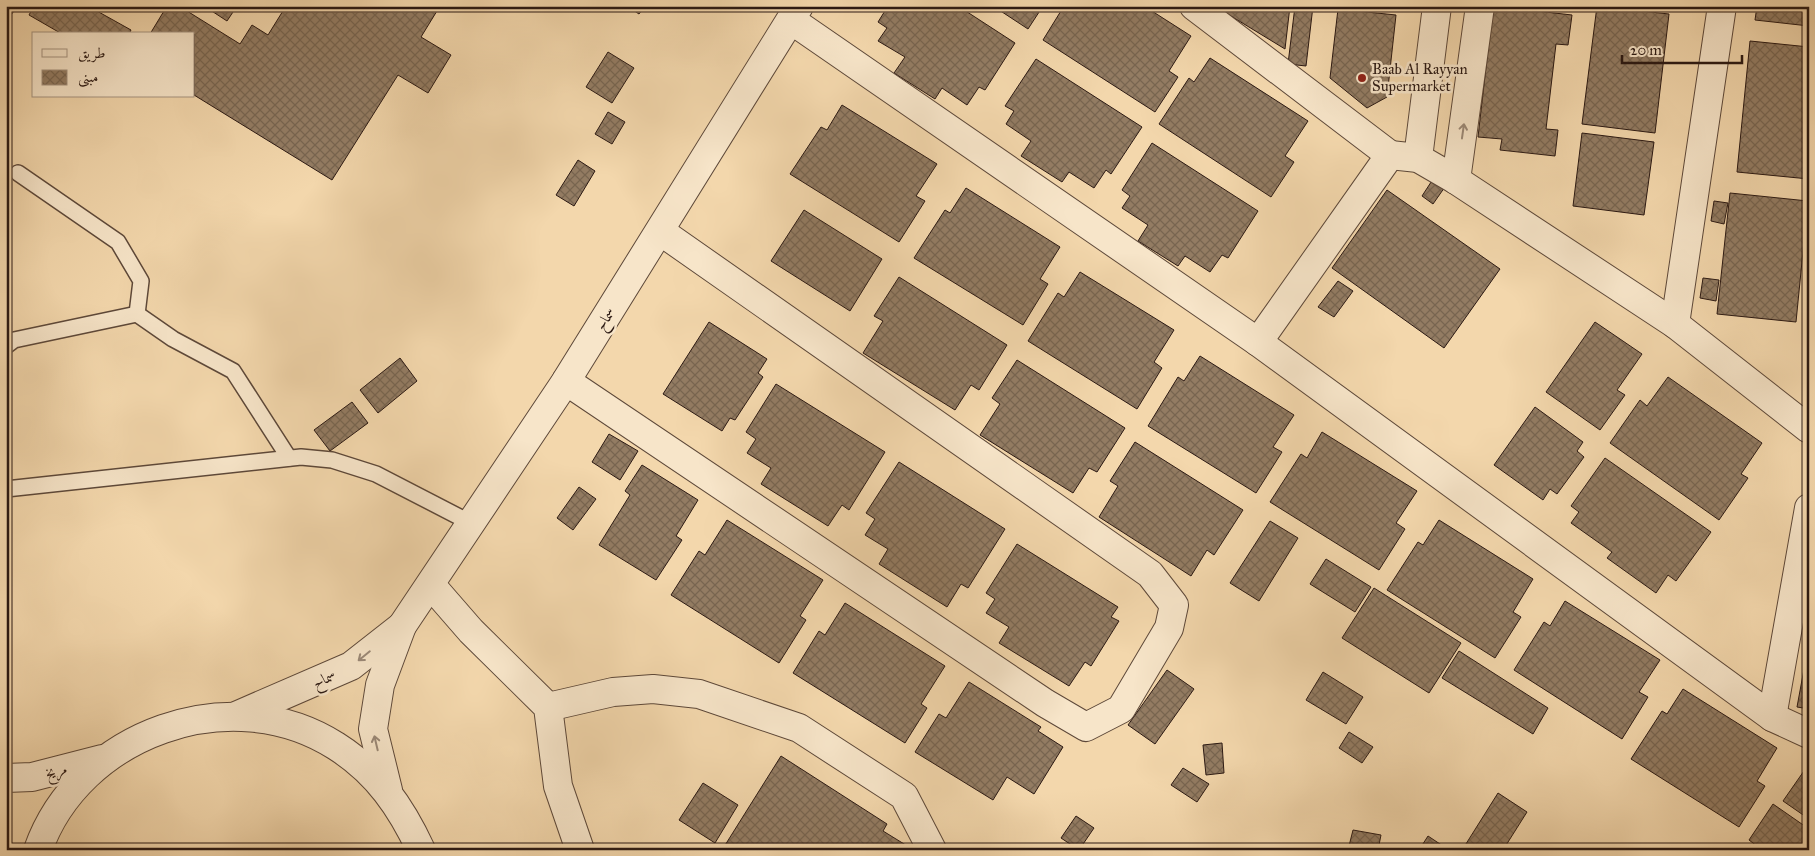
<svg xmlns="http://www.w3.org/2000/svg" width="1815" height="856" viewBox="0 0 1815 856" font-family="'IM FELL Great Primer',Amiri,serif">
<defs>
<pattern id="building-cross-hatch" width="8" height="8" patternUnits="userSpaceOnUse" patternTransform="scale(1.25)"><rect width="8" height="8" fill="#937c63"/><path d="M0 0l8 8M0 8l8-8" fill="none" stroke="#786550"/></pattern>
</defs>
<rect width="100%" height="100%" fill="#f3d7ac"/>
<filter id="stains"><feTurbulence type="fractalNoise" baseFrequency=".004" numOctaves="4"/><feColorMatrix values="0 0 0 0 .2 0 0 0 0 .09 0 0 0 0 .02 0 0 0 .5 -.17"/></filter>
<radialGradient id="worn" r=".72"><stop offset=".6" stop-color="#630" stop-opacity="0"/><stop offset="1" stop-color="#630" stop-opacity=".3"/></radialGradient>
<g fill="url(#building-cross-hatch)" stroke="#2b1913">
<path d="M6 6H17L12 14 6 11Z"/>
<path d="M34 6H88L131 30 129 34H62L29 15Z"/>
<path d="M167 6H179L240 44 252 25 268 35 286 6H440L421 37 451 55 428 93 398 75 332 180 194 95V34H150Z"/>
<path d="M204 6H237L227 21Z"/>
<path d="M627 6H645L639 14Z"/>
<path d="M888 6H958L1015 43 985 90 979 87 967 105 942 88 935 99 894 73 905 57 878 41 887 28 878 22Z"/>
<path d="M993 6H1043L1028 29Z"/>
<path d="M1064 6H1144L1191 36 1169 71 1178 77 1155 112 1043 40Z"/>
<path d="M1221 6H1290L1285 49 1221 10Z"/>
<path d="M1295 6H1313L1306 66 1288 64Z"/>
<path d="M1493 6 1572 15 1568 45 1556 44 1546 129 1558 130 1555 156 1500 150 1502 139 1478 137Z"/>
<path d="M1597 6 1669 14 1655 133 1582 124Z"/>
<path d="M1757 6H1809V26L1755 20Z"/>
<path d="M1338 9 1396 15 1387 97 1367 108 1330 78Z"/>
<path d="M1750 41 1809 47V179L1737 172Z"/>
<path d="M608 52 634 68 612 103 586 87Z"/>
<path d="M1210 58 1308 121 1285 156 1294 162 1271 197 1159 124 1189 78 1194 82Z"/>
<path d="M1036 59 1142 127 1111 174 1106 170 1094 188 1069 172 1062 182 1021 156 1031 141 1006 124 1014 111 1005 106Z"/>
<path d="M842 105 937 164 916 196 925 201 899 242 790 174 821 127 827 130Z"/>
<path d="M608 112 625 122 612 144 595 134Z"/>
<path d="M1582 133 1654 142 1644 215 1573 206Z"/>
<path d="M1152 143 1258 211 1228 258 1222 255 1210 272 1185 256 1178 266 1138 241 1148 225 1122 208 1130 196 1122 190Z"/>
<path d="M578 160 595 171 574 206 556 195Z"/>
<path d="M1435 176 1447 184 1433 204 1422 196Z"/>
<path d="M966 188 1060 247 1040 279 1048 284 1023 325 914 258 945 210 950 213Z"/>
<path d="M1387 190 1500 269 1444 348 1332 268Z"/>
<path d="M1730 193 1808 201 1796 322 1717 314Z"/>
<path d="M1714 201 1728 203 1724 224 1711 221Z"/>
<path d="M804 210 882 259 850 311 771 261Z"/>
<path d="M1080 272 1174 330 1154 362 1162 368 1137 409 1028 341 1058 293 1064 297Z"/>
<path d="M899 277 1007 345 979 390 971 385 955 410 863 353 883 321 874 316Z"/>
<path d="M1703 278 1719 280 1716 301 1700 298Z"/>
<path d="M1338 281 1353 291 1334 317 1318 307Z"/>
<path d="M709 322 767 359 758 373 763 377 735 420 730 418 722 431 663 394Z"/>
<path d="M1595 322 1642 354 1617 390 1625 395 1600 430 1546 392Z"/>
<path d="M1200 356 1294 415 1273 447 1282 452 1256 493 1148 426 1178 377 1184 381Z"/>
<path d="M400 358 417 381 378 413 360 390Z"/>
<path d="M1017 360 1125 428 1097 472 1089 468 1073 493 980 435 1000 404 992 398Z"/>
<path d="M1668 377 1762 443 1741 474 1748 478 1719 520 1610 443 1640 400 1647 406Z"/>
<path d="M776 384 885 452 849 510 842 505 828 526 761 484 771 468 747 453 756 439 746 432Z"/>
<path d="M352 402 368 423 330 451 314 430Z"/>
<path d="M1535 407 1583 442 1577 451 1584 457 1557 494 1550 489 1543 500 1494 465Z"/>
<path d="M1322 432 1417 491 1396 523 1405 529 1379 570 1270 502 1301 454 1307 458Z"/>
<path d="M609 434 638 451 620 480 592 462Z"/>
<path d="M1135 442 1243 510 1214 555 1207 550 1191 576 1099 517 1118 486 1110 481Z"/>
<path d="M1605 458 1711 532 1676 581 1668 575 1656 593 1607 558 1612 552 1571 523 1579 512 1571 506Z"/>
<path d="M899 462 1005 529 968 588 961 584 947 607 879 564 888 549 865 535 875 519 866 513Z"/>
<path d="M642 465 698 500 676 536 682 540 656 580 599 545 630 495 625 491Z"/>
<path d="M579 487 596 499 573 530 557 518Z"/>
<path d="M727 520 823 580 800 616 806 620 779 663 671 595 699 551 705 555Z"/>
<path d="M1439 520 1533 579 1513 612 1521 617 1495 658 1387 590 1418 542 1423 545Z"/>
<path d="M1270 521 1298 538 1259 601 1230 583Z"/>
<path d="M1017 544 1118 607 1111 617 1119 621 1091 666 1085 662 1069 686 999 643 1009 627 986 613 995 599 986 593Z"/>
<path d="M1326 559 1371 587 1355 612 1310 584Z"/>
<path d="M1374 588 1461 643 1429 693 1342 638Z"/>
<path d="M1565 601 1660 660 1639 692 1648 697 1622 739 1514 670 1544 622 1550 626Z"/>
<path d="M845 603 945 666 921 704 927 708 905 743 793 673 819 631 825 635Z"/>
<path d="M1809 642V709L1797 707Z"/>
<path d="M1459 651 1548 708 1533 734 1442 678Z"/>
<path d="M1167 670 1194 689 1155 744 1128 725Z"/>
<path d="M1323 672 1363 697 1346 724 1306 700Z"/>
<path d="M969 682 1041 727 1038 731 1063 747 1034 794 1007 777 993 800 915 752 939 714 946 718Z"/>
<path d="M1683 689 1777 748 1757 781 1765 786 1739 827 1631 759 1662 711 1667 714Z"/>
<path d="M1349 732 1373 747 1362 763 1339 748Z"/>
<path d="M1222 743 1224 773 1206 775 1203 745Z"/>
<path d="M781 756 887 824 883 831 909 847 907 850H722Z"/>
<path d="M1183 768 1209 784 1197 802 1171 785Z"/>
<path d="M1806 768 1809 770V819L1783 801Z"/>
<path d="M703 783 738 805 715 843 679 820Z"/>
<path d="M1498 793 1527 812 1503 850H1468L1464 847Z"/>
<path d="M1773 804 1809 829V850H1762L1749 840Z"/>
<path d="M1076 816 1094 828 1079 850 1061 838Z"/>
<path d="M1353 830 1381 835 1378 850H1348Z"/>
<path d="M1428 836 1449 850H1419Z"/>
</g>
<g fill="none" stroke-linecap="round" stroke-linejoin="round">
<defs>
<g id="service">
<path d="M18 173 118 242 141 281 137 314"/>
<path d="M6 346 14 340 137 314 173 339 233 371 289 458"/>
<path d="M6 489 301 457 332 460 376 474 471 523"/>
</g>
<g id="minor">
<path d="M1194 6 1390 155 1258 342"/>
<path d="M791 20 1258 342 1772 717 1809 734"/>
<path d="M1390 155 1418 158 1456 180 1675 324 1809 429"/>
<path d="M1418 158 1437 6"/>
<path d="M1456 180 1480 6"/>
<path d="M1675 324 1722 6"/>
<path d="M566 381 1045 703 1086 727 1121 709 1169 628 1174 605 1150 574 660 231"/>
<path d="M431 585 471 631 548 707 558 786 580 850"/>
<path d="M548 707 613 692 653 689 699 694 799 728 904 796 932 850"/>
<path d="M238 715 351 666 402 626"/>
<path d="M1772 717 1809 508"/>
<path d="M6 778 32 777 102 759"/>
<path d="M388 790 373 729 380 685 402 626 566 381 799 6"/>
<path d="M38 850C79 733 231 679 336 746 377 772 401 807 421 850"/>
</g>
</defs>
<use href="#service" stroke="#5d4839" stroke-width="18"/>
<use href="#minor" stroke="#5d4839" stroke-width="30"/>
<use href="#service" stroke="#f7e5c9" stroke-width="15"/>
<use href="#minor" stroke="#f7e5c9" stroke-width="28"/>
</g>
<defs><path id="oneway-shaft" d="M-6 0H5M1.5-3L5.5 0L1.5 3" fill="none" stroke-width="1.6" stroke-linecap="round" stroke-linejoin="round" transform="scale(1.25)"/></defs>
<g stroke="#9b8977">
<use href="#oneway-shaft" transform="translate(1463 131) rotate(-82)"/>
<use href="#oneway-shaft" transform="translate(364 656) rotate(141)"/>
<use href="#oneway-shaft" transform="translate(376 743) rotate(-103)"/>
</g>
<circle fill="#8f2418" stroke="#f7e5c9" stroke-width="2" cx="1362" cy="78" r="5"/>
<g text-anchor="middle" stroke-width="5" stroke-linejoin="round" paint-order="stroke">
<g font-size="15" fill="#2b1913" stroke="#f7e5c9" text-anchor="start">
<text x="1372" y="74">Baab Al Rayyan<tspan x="1372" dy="17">Supermarket</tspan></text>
</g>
<g font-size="15" fill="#2b1913" stroke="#f7e5c9">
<text transform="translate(605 319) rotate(-58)" y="5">سماح</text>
<text transform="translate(324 679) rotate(-25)" y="5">سماح</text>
<text transform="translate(56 771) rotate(-15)" y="5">مريخ</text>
</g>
</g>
<rect width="1815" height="856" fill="none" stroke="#f3d7ac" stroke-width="25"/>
<rect x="8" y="8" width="1800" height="841" fill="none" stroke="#2b1913" stroke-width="2.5"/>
<rect x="12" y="12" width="1790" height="831" fill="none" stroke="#2b1913"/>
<rect x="32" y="32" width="162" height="65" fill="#f7e5c9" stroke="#a59380"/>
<rect x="42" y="49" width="25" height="8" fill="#f7e5c9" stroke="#a59380"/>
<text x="78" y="58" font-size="15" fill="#2b1913">طريق</text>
<rect x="42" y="70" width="25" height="15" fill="url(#building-cross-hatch)" stroke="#a59380"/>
<text x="78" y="82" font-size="15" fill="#2b1913">مبنى</text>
<path d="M1622 55v8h120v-8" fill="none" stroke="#2b1913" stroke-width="2.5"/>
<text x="1630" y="55" font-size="15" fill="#2b1913" stroke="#f7e5c9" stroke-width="4" paint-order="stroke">20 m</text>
<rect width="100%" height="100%" filter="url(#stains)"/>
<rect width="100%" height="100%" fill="url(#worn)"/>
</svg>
